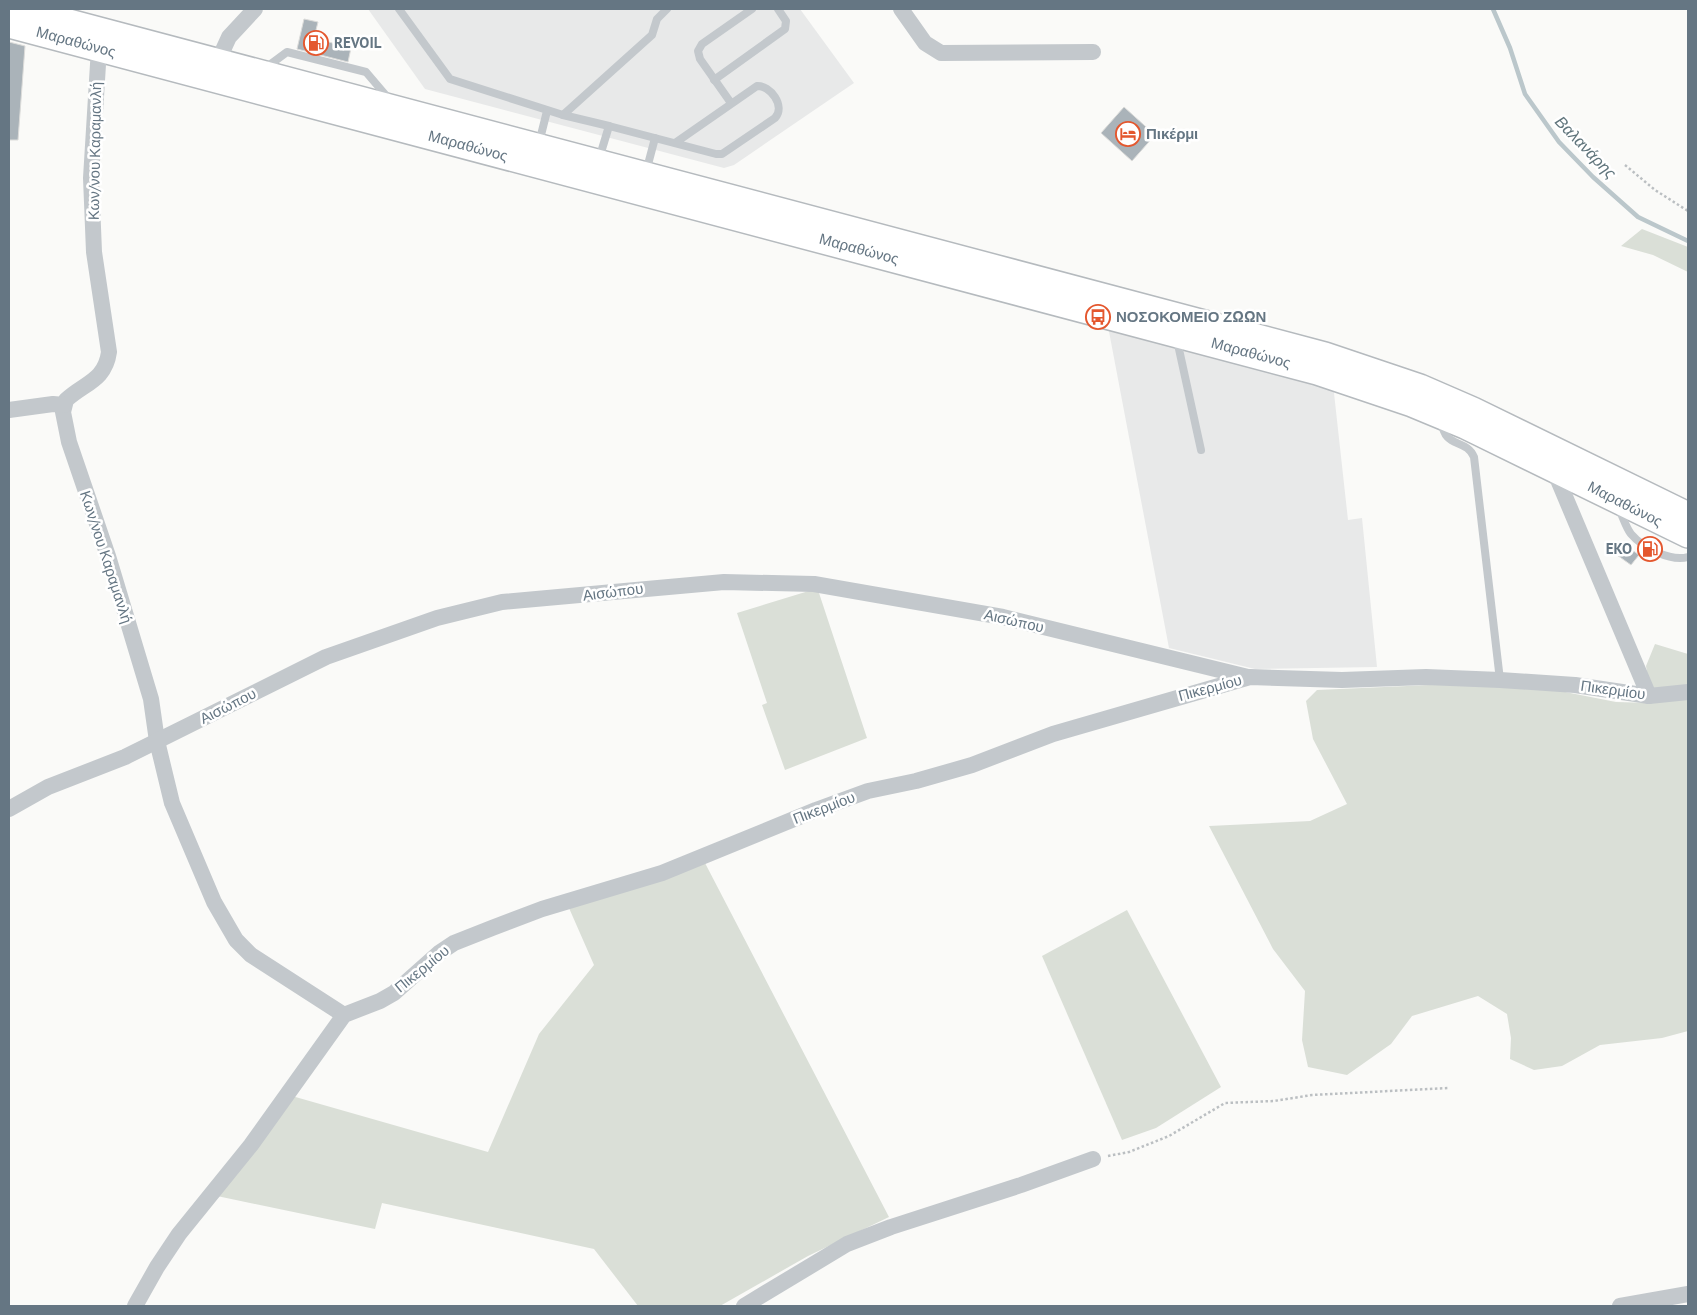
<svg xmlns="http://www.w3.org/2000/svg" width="1697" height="1315" viewBox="0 0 1697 1315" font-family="'PT Sans',sans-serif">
<rect width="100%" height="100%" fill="#fafaf8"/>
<g fill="#e8e9e9">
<path d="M368 9H800L854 83 734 165 724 168 425 89Z"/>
<path d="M1107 321 1333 384 1348 520 1362 518 1377 667 1255 669 1169 648Z"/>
</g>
<g fill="#dadfd7">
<path d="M1642 229 1688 247V272L1653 255 1621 246Z"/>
<path d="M812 590H818L867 738 785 770 762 705 767 703 737 613Z"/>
<path d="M1655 644 1688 654V1031L1662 1038 1600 1045 1562 1066 1534 1070 1510 1059 1511 1038 1507 1014 1478 996 1412 1016 1391 1044 1347 1075 1308 1067 1302 1040 1305 991 1273 949 1209 826 1310 821 1347 804 1313 739 1306 701 1317 690 1452 684 1555 690 1616 702 1652 703 1646 666Z"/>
<path d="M705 863 889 1217 808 1256 720 1306H638L594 1249 382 1203 375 1229 217 1196 292 1096 488 1152 539 1034 594 965 569 908Z"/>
<path d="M1127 910 1221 1087 1156 1128 1122 1140 1042 956Z"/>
</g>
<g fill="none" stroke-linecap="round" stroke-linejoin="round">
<path stroke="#bbc7cb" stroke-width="4.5" d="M1493 9 1510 48 1525 94 1559 142 1593 177 1638 217 1688 241"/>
</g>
<g fill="#aab3b9" stroke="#dcdcda">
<path d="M304 19 318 22 314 38 351 48 348 62 297 49Z"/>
<path d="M9 42 25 46 18 140H9Z"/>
<path d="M1124 107 1155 135 1132 161 1101 133Z"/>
<path d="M1624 544 1639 555 1631 565 1617 555Z"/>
</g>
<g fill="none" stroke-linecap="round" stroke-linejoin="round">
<defs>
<g id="primary">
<path d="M20 9 1325 355 1420 387 1473 410 1688 515"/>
<path d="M9 25 1317 372 1412 404 1465 426 1688 535"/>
</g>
</defs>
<use href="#primary" stroke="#b5babe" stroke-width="28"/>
<g stroke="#bbbfc2" stroke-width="2.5" stroke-dasharray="2.5 2.5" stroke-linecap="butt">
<path d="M1625 165 1655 190 1688 211"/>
<path d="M1108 1156 1129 1152 1169 1136 1225 1103 1274 1101 1312 1095 1448 1088"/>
</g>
<g stroke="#c3c8cc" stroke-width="8">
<path d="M399 9 450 79 563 115 652 35 657 19 667 9"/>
<path d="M264 69 287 52 366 72 389 99"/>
<path d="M714 80 785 29 786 21 778 9"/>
<path d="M731 103 700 59 698 51 702 44 752 9"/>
<path d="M563 115 609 126"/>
<path d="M539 143 547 111"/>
<path d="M599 159 609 126 716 154H722L775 118C786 106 770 85 757 86L675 143"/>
<path d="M646 172 655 138"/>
<path d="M1177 340 1201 450"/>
<path d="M1442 422C1444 449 1466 438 1474 457L1500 680"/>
<path d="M1619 509C1623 517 1626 528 1631 534 1643 548 1671 562 1688 557"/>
</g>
<g stroke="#c3c8cc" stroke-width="16">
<path d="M901 9 925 43 941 53 1093 52"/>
<path d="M99 48 91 178 94 252 109 352C105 381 84 383 66 400L63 412 69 442 108 556 151 699 157 741 172 803 214 902 236 940 251 955 344 1015"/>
<path d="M218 61 229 37 255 9"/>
<path d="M9 410 53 404 64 405"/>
<path d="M1553 468 1649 696"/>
<path d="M9 809 48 787 125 757 326 657 437 618 502 602 724 582 814 584 1003 617 1248 677"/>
<path d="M135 1306 157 1267 179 1234 251 1145 344 1015 380 1001 394 993 439 953 454 943 492 928 542 909 662 873 816 810 868 791 916 781 972 765 1053 734 1250 677 1342 680 1426 677 1500 680 1575 685 1649 696 1688 692"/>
<path d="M744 1306 847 1244 891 1227 1021 1185 1093 1159"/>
<path d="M1620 1306 1688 1294"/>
</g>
<use href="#primary" stroke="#fff" stroke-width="25"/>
</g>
<defs>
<symbol id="fuel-ring" viewBox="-11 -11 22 22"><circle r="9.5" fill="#fff" stroke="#e4572e" stroke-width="1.5"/><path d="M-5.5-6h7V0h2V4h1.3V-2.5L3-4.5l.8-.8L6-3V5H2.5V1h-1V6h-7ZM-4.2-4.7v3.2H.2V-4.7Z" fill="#e4572e"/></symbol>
<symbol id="hotel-ring" viewBox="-11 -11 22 22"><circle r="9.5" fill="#fff" stroke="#e4572e" stroke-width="1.5"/><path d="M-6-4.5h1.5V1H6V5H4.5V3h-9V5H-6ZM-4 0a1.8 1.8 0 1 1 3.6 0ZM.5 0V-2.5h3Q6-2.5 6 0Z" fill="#e4572e"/></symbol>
<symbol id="bus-ring" viewBox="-11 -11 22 22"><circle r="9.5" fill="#fff" stroke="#e4572e" stroke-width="1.5"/><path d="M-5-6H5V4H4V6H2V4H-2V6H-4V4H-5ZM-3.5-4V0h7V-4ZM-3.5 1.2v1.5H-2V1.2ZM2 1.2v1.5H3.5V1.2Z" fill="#e4572e"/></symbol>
</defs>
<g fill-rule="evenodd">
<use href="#fuel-ring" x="302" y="29" width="28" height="28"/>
<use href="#hotel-ring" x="1114" y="120" width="28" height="28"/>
<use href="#bus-ring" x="1084" y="303" width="28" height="28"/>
<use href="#fuel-ring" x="1636" y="535" width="28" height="28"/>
</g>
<g text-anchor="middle" stroke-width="5" stroke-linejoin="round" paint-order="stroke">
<g font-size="15" fill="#657683" stroke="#fff">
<text transform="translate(76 42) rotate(15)" y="5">Μαραθώνος</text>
<text transform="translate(468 146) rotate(15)" y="5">Μαραθώνος</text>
<text transform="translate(95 151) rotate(-89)" y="5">Κων/νου Καραμανλή</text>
<text transform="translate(859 249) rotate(15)" y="5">Μαραθώνος</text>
<text transform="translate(1251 353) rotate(15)" y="5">Μαραθώνος</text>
<text transform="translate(1625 504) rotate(27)" y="5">Μαραθώνος</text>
<text transform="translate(106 557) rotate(72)" y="5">Κων/νου Καραμανλή</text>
<text transform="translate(613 592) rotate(-7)" y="5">Αισώπου</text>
<text transform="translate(1014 621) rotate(13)" y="5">Αισώπου</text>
<text transform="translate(1210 688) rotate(-15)" y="5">Πικερμίου</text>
<text transform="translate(1613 690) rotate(8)" y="5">Πικερμίου</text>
<text transform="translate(228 706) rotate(-27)" y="5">Αισώπου</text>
<text transform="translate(824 808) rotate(-21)" y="5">Πικερμίου</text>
<text transform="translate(422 969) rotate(-39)" y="5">Πικερμίου</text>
</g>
<g font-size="15" font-weight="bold" fill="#657683" stroke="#fff" text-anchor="start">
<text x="334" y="48">REVOIL</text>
<text x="1146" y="139">Πικέρμι</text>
<text x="1116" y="322">ΝΟΣΟΚΟΜΕΙΟ ΖΩΩΝ</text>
<text x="1632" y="554" text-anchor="end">EKO</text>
</g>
<g font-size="16" font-style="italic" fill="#60757c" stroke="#fff">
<text transform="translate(1586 147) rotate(46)" y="6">Βαλανάρης</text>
</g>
</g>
<rect width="1697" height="1315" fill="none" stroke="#657683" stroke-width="20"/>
</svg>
